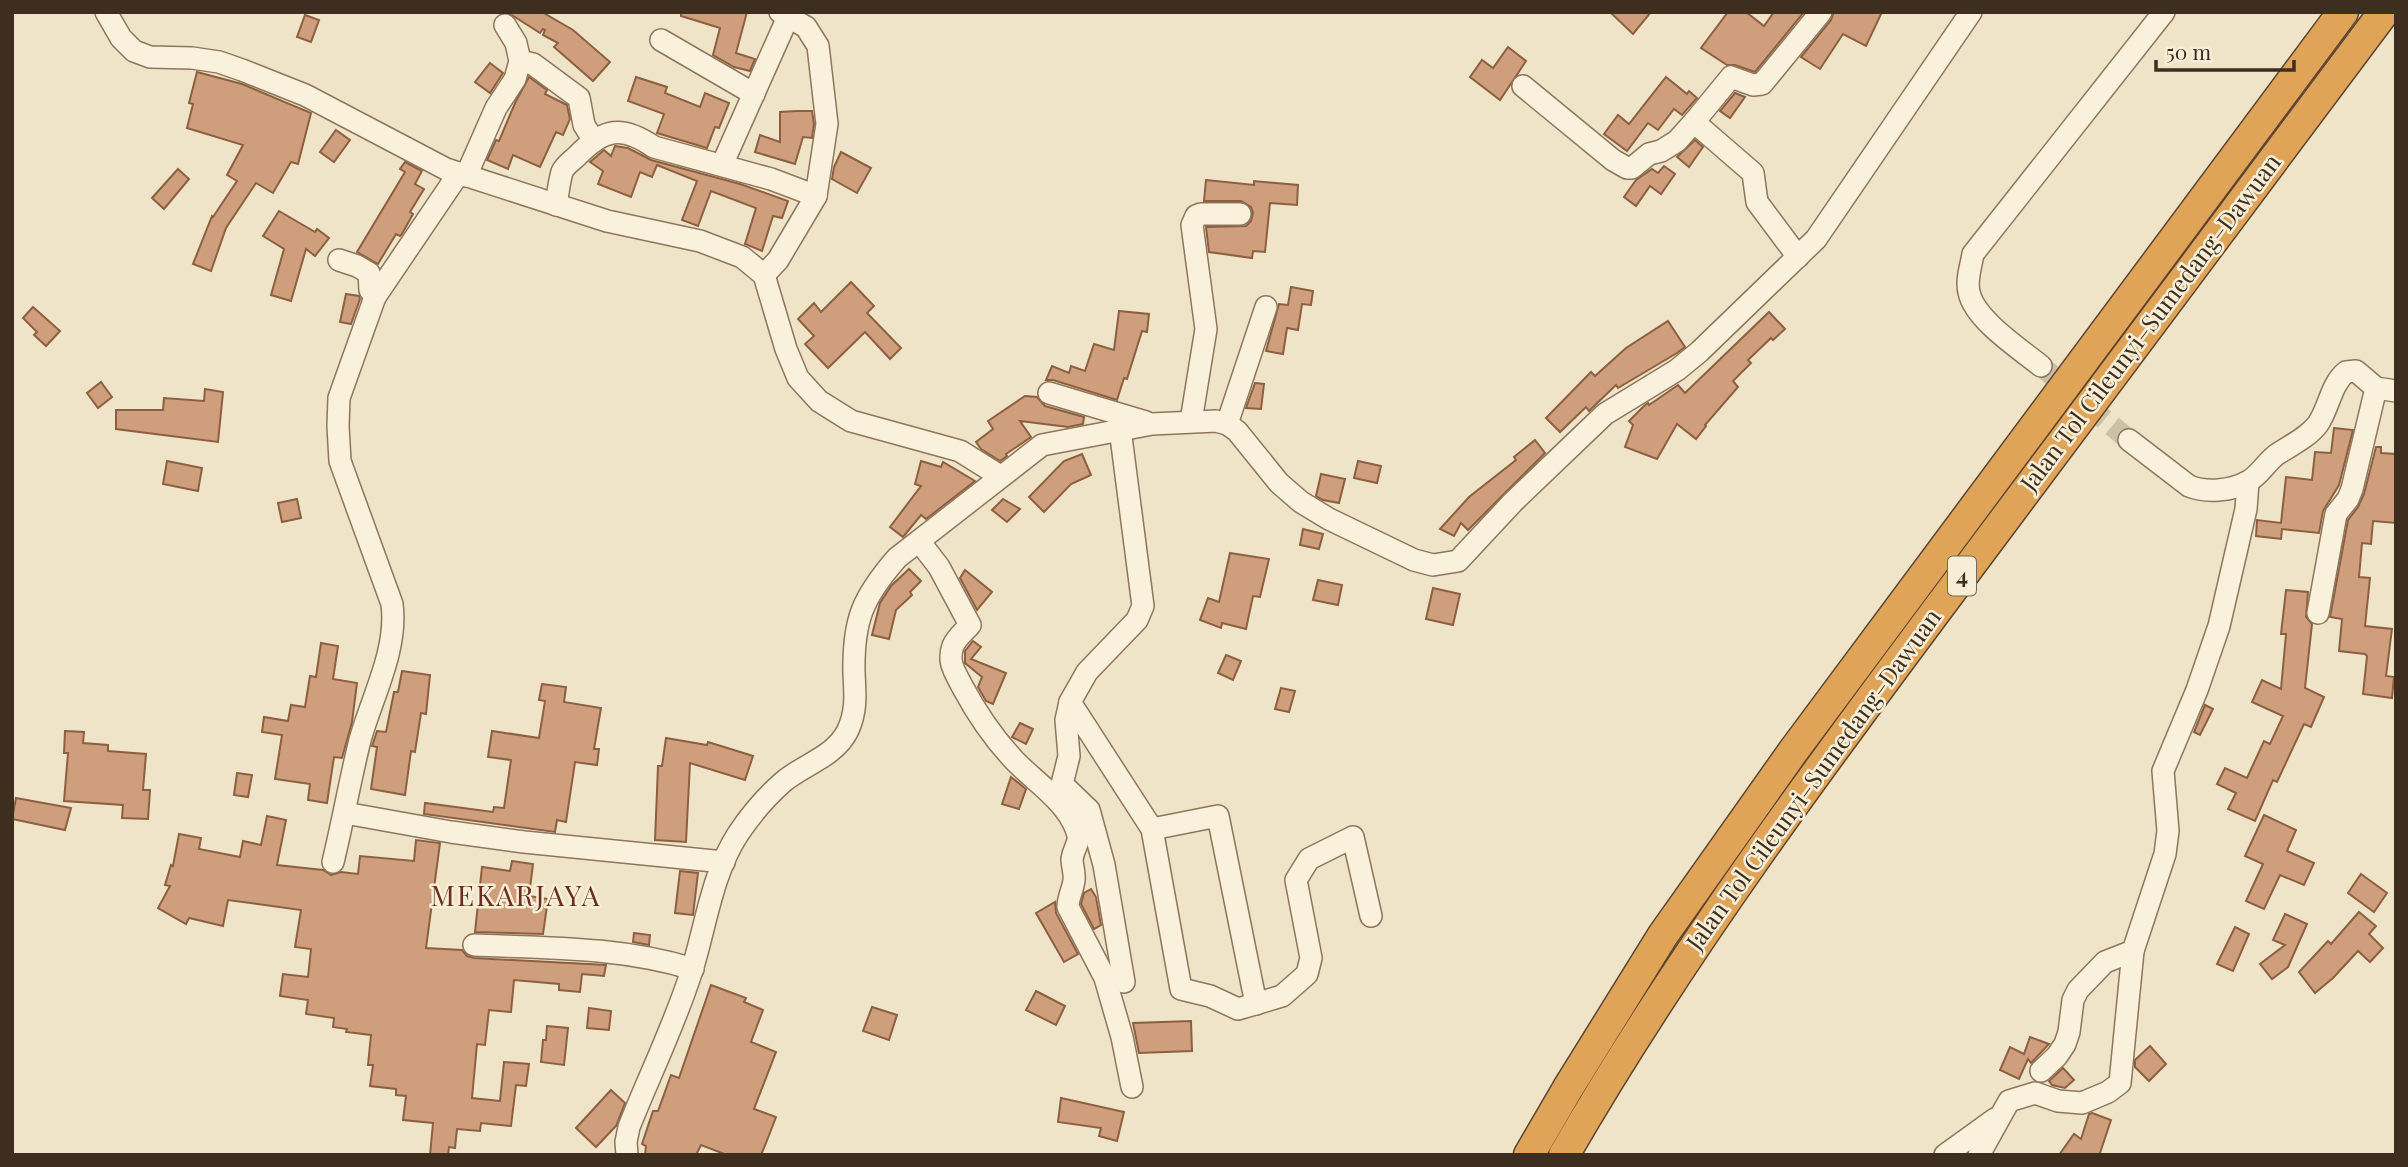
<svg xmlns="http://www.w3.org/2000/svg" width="2408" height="1167" viewBox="0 0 2408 1167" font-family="'Playfair Display',serif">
<rect width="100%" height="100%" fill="#f0e4c8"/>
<g fill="#cf9f7d" stroke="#8d5f41" stroke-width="2">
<path d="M507 12H542L573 30 610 62 593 81 554 47 558 43 543 35 545 30 543 29 540 33Z"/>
<path d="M681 12H747L736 53 755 59 750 71 734 67 713 55 720 28 681 16Z"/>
<path d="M1610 12H1651L1633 34Z"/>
<path d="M1728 12H1746L1764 26 1774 12H1804L1755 72 1735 65H1727L1701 48Z"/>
<path d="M1834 12H1882L1866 46 1843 34 1820 69 1801 57 1831 20Z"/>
<path d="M305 15 319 20 311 42 297 37Z"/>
<path d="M1508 47 1526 61 1500 100 1470 77 1482 60 1493 68Z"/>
<path d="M490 63 503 73 490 93 475 82Z"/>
<path d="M197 72 242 84 311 113 298 164 291 162 273 193 256 183 226 228 211 271 193 264 212 216 213 217 237 181 227 175 243 145 187 128 193 104 189 103Z"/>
<path d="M529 77 547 90 545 94 567 105 570 119 563 135 556 132 540 167 513 155 508 169 487 160 496 140 499 141 515 103Z"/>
<path d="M636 77 667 87 665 93 700 107 705 93 729 103 719 128 715 127 707 148 657 133 664 114 628 101Z"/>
<path d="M1666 77 1687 94 1689 91 1697 98 1682 115 1674 109 1658 130 1648 123 1627 151 1604 134 1618 115 1629 124Z"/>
<path d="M1735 93 1745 97 1730 118 1720 111Z"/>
<path d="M796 111H812L814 124 812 138 803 137 795 164 755 152 760 135 780 142V112Z"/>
<path d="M336 130 350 140 334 162 320 152Z"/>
<path d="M1695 140 1703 147 1689 167 1677 157Z"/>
<path d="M615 146 628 148 651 160 740 184 788 201 782 218 773 216 762 251 745 244 756 208 711 191 698 226 682 220 697 181 657 165 652 177 640 172 631 197 598 184 603 171 590 162 604 150 611 156Z"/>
<path d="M841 152 871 168 857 193 832 179 834 167Z"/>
<path d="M405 162 422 171 415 184 424 189 410 212 413 214 402 234 400 236 396 234 378 264 357 252 405 172 400 169Z"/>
<path d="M1664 166 1675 174 1661 194 1650 186 1636 206 1624 197 1636 180 1652 169 1658 173Z"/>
<path d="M178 169 189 179 164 209 152 198Z"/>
<path d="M1206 180 1254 185V181L1298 185 1297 205 1270 203 1265 252 1253 251 1252 258 1209 252 1206 227 1246 226 1251 221 1253 213 1251 207 1241 201H1204Z"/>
<path d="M279 211 315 232 317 229 329 238 315 256 306 249 291 301 271 295 284 249 263 236Z"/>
<path d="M851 282 874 306 867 313 901 348 890 359 865 332 828 368 805 344 814 336 798 319 814 303 821 312Z"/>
<path d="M1291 287 1313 291 1311 305 1302 304 1298 330 1287 328 1283 354 1266 351 1279 304 1288 305Z"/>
<path d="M346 294 359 296 360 299 351 324 340 322Z"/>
<path d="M33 307 60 331 46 346 34 335 37 332 23 318Z"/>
<path d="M1119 311 1149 314 1147 332 1142 331 1127 379 1124 378 1117 400 1053 380H1046L1052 366 1069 373 1071 366 1085 371 1094 344 1114 350Z"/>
<path d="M1769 312 1785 329 1773 340 1771 338 1748 360 1751 363 1733 381 1738 387 1705 425 1706 426 1696 439 1677 424 1657 459 1625 447 1633 425 1629 421 1644 406 1648 403 1649 405 1678 385 1685 393Z"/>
<path d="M1668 321 1685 347 1677 353 1618 388 1616 385 1589 411 1586 407 1560 432 1546 418 1591 372 1595 376 1626 348Z"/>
<path d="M101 382 112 397 98 408 87 393Z"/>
<path d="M1255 383 1264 384 1261 409 1246 408Z"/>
<path d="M205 389 223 392 218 442 116 429V410H163L164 398 204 401Z"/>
<path d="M1025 396 1037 397 1045 406 1084 417 1083 424 1068 427 1020 421 1031 437 1006 454 1007 456 1000 461 981 449 976 442 993 429 988 421Z"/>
<path d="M2334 428 2353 430 2339 485 2323 511 2319 533 2282 529 2281 539 2256 536 2257 520 2281 523 2286 477 2312 480 2315 452 2331 453Z"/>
<path d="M1535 440 1545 453 1468 530 1461 523 1454 536 1440 529 1469 497 1516 460 1514 457Z"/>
<path d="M2376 447H2381V453L2396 454V523L2373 521 2371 544 2362 543 2359 577 2370 578 2365 626 2392 629 2386 676 2394 677 2392 698 2363 694 2367 656 2365 654 2339 651 2342 619 2330 617 2348 520 2358 507 2364 494Z"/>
<path d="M1082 454 1091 475 1071 484 1044 512 1029 497 1064 461Z"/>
<path d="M167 461 202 468 198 491 163 484Z"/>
<path d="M921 461 941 467 943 462 975 481 926 519 921 515 903 537 890 527 921 486 915 484Z"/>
<path d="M1358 461 1381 466 1377 483 1354 478Z"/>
<path d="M1321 474 1345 479 1339 503 1323 500 1316 496Z"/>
<path d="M297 499 301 518 282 522 278 503Z"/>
<path d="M1003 499 1020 509 1007 522 992 510Z"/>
<path d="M1303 529 1323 534 1319 549 1300 545Z"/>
<path d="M1230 553 1269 559 1260 597 1253 596 1246 629 1222 623 1221 628 1200 620 1208 598 1219 602Z"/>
<path d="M909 569 921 581 910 592 912 595 896 610 889 639 872 635 880 603 891 586Z"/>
<path d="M965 570 992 592 977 610 960 578Z"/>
<path d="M1318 580 1342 585 1338 605 1313 600Z"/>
<path d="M1433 588 1460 594 1453 625 1426 619Z"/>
<path d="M2286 590 2308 592 2306 617 2312 624 2305 688 2324 697 2311 727 2304 724 2277 782 2273 780 2255 821 2228 809 2236 793 2217 784 2225 768 2247 778 2264 741 2270 744 2283 716 2252 702 2262 680 2281 689 2286 634H2281Z"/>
<path d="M973 641 981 647 971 659 1006 673 993 704 986 701 978 687 982 677 965 663V651Z"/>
<path d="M321 643 338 646 333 679 357 683 352 722 342 758 334 757 327 803 308 800 310 784 275 779 282 735 262 732 264 717 288 721 291 705 305 707 310 676 316 677Z"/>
<path d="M1226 655 1241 661 1233 680 1218 673Z"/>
<path d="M402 671 430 675 426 714 421 713 415 752 411 751 405 795 371 789 377 747 372 746 377 731 386 732 394 692H398Z"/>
<path d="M542 684 566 687 564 702 601 708 594 749H599L597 765 575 762 566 822 557 820 555 832 424 814 425 803 493 812 494 807 504 808 511 760 488 757 492 731 539 738 545 701 539 700Z"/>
<path d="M1281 688 1295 691 1289 712 1275 709Z"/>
<path d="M2205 705 2213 709 2200 735 2194 732Z"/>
<path d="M1020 723 1033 729 1026 744 1012 737Z"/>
<path d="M65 731 84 732 83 743 108 745V751L146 754 143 790H150L148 819 122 818 123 805 64 801 68 753H64Z"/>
<path d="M666 738 707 745 708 742 753 756 745 780 690 763 686 842 655 840 658 766H662Z"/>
<path d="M237 773 252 775 248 797 234 795Z"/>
<path d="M1011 777 1026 789 1019 809 1002 804Z"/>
<path d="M16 798 71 808 65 830 12 819Z"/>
<path d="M2264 815 2296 830 2287 851 2314 863 2304 885 2280 875 2264 909 2246 901 2263 864 2245 856Z"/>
<path d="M267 816 286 820 277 865 323 870 331 875 341 872 358 874 360 856 414 861 416 840 440 843 426 948 462 950 467 956 474 958 606 965 604 976 582 974 580 992 559 990V984L514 980 511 1012 489 1010 485 1045 477 1044 472 1098 500 1101 504 1062 529 1064 526 1086 516 1085 511 1126 481 1123 480 1131 457 1129 455 1148 449 1147 448 1155H430L433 1123 403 1120 406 1096 396 1095V1089L370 1086 373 1065H368L371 1035 346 1032 347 1029 333 1027 334 1018 306 1014 308 1000 280 996 283 974 308 977 311 949 295 947 301 910 228 900 223 926 189 918 186 924 158 908 170 886 165 885 171 865 173 866 179 834 201 838 199 849 240 857 243 841 261 845Z"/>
<path d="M512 861 533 864 529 896 548 899 543 934 475 932 482 867 510 871Z"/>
<path d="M680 871 698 873 693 915 675 913Z"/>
<path d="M2361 874 2387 893 2374 912 2348 893Z"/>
<path d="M1091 889 1096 897 1101 925 1094 929 1081 904 1084 893Z"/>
<path d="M1055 902 1056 913 1078 954 1064 962 1036 913Z"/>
<path d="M2359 912 2376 926 2369 934 2383 948 2370 962 2358 951 2333 978 2315 993 2299 972 2328 941 2331 944Z"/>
<path d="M2285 914 2307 924 2288 967 2272 979 2260 964 2285 945 2273 940Z"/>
<path d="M2235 927 2249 934 2233 971 2217 964Z"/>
<path d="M634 933 650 935 649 945 633 942Z"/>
<path d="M711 985 746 998 744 1002 763 1010 751 1042 776 1052 754 1109 776 1117 766 1143 761 1155H727L701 1145 696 1155H645L646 1146 642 1144 653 1111H658L671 1075 679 1078Z"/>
<path d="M1036 991 1065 1006 1056 1025 1026 1010Z"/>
<path d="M872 1007 897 1015 889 1040 863 1031Z"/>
<path d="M589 1008 611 1011 609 1030 587 1028Z"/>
<path d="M1191 1021 1192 1051 1139 1053 1133 1023Z"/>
<path d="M547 1026 568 1028 564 1065 541 1062 543 1040H546Z"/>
<path d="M2030 1037 2049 1044 2031 1063 2028 1059 2019 1079 2000 1070 2010 1047 2024 1054Z"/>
<path d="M2150 1046 2166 1064 2149 1081 2135 1067V1060Z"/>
<path d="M2063 1068 2074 1080 2065 1088 2052 1085 2049 1081Z"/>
<path d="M611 1090 625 1103 616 1126 596 1147 576 1128Z"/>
<path d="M1061 1098 1124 1112 1117 1141 1099 1136 1101 1128 1058 1122Z"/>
<path d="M2092 1113 2111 1120 2100 1153 2102 1155H2059L2074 1134 2081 1139 2089 1114Z"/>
</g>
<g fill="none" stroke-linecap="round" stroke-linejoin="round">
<path stroke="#ccc0a6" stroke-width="21" stroke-dasharray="21 10" stroke-linecap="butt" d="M2041 366 2129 440"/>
<defs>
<g id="minor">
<path d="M106 12 121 38 134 51 150 57 192 58 219 62 242 70 305 95 446 169 607 221 700 241 742 257 764 275 786 349 798 378 819 401 851 421 960 451 1000 476"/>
<path d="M661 40 754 94"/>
<path d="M520 61 533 64 579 98 584 125 594 141"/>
<path d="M1523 86 1613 160 1627 168H1632L1649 154 1661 151 1677 141 1694 122"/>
<path d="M722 165 788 17"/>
<path d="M466 176 496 108 515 79 520 61 516 43 505 25"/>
<path d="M556 205C558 194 559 182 562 172 565 165 572 161 577 156 604 128 622 125 654 147L771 179 816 196"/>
<path d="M1798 257 1757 202 1753 173 1694 122 1731 77 1753 85 1762 84 1821 12"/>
<path d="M339 260 357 266 369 273 370 290 375 297 459 173"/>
<path d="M764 275 778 260 816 196 827 124 818 46 806 27 780 12"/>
<path d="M2041 366C2020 349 1974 319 1969 292 1966 280 1971 266 1973 254L2164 12"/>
<path d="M1049 393 1146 422"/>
<path d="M1191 421 1206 329 1192 225 1196 216 1201 214H1240"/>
<path d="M1227 424 1266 307"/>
<path d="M1120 429 1143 606 1137 620 1087 672 1070 702 1152 829 1181 989 1210 996 1238 1009 1282 996 1307 974 1311 958 1296 880 1309 859 1353 837 1371 916"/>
<path d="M2129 440 2189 486C2206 493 2231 491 2247 482 2260 476 2267 460 2279 453 2293 444 2308 437 2318 424 2329 408 2331 384 2346 372L2356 371 2376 388 2396 391"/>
<path d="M919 541 939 567 970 625C965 631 956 638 953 646 947 662 955 672 962 686 977 714 993 738 1015 761 1035 782 1066 801 1076 829 1082 842 1074 846 1072 859 1072 866 1075 873 1074 880 1073 890 1068 897 1068 907L1105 978 1122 1037 1132 1087"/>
<path d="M2318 613 2336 514 2348 499 2352 489 2376 388"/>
<path d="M1070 702 1066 720 1069 756 1062 784 1089 810 1104 865 1124 982"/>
<path d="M345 813 451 832 524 842 724 862"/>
<path d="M1152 829 1218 816 1256 1004"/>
<path d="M333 862C343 821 350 780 360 740 372 697 398 650 392 604L340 461 338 426 339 398 375 297"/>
<path d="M474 945C548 948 622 947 693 969"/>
<path d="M2041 1071 2057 1056 2065 1044 2069 1032 2073 1000 2078 990 2105 962 2133 951 2165 854 2168 831 2163 771 2197 690 2219 626 2246 509 2248 482"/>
<path d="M627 1155 626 1142 629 1127C650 1074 675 1024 692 970 706 925 712 874 738 834 750 816 766 797 783 782 804 764 835 757 848 730 857 710 855 694 854 673 853 621 862 598 897 558L1042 445 1152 424 1216 421 1227 424 1237 431 1279 483 1301 502 1329 519 1414 560 1433 565 1458 561 1513 502 1605 414 1677 370 1699 352 1816 239 1971 12"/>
<path d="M1945 1155 1995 1119"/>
<path d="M1979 1155 2009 1101 2035 1093 2058 1101 2082 1103 2108 1092 2120 1083 2133 951"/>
</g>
<g id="highway">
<path d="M1529 1155 1568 1088 1663 935 1794 750 2343 12"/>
<path d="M1564 1155C1683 949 1826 758 1969 567 2107 382 2245 197 2384 12"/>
</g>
</defs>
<use href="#minor" stroke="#8d765c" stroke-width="24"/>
<use href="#highway" stroke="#5b4430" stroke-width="33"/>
<use href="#minor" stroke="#faf1dc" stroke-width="21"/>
<use href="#highway" stroke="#e0a458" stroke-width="30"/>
</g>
<g text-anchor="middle" stroke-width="5" stroke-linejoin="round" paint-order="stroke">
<rect fill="#f7eed8" stroke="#756857" stroke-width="2" x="1948" y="556.5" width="28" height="39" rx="5"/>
<g font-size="23" font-weight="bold" fill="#3d2e20">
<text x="1962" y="584">4</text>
</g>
<g font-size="24" fill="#3d2e20" stroke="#f7eed8">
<text transform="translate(2151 323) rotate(-53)" y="8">Jalan Tol Cileunyi–Sumedang–Dawuan</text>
<text transform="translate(1814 780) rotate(-54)" y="8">Jalan Tol Cileunyi–Sumedang–Dawuan</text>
</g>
<g font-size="28" letter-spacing="2" fill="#6b2e1e" stroke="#f7eed8">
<text x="516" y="906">MEKARJAYA</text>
</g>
</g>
<rect width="2408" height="1167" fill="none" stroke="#3d2e20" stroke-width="28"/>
<path d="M2156 60v10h138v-10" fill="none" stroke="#3d2e20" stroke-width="3.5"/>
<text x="2166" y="60" font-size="21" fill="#3d2e20" stroke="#f7eed8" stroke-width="5" paint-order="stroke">50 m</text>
</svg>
